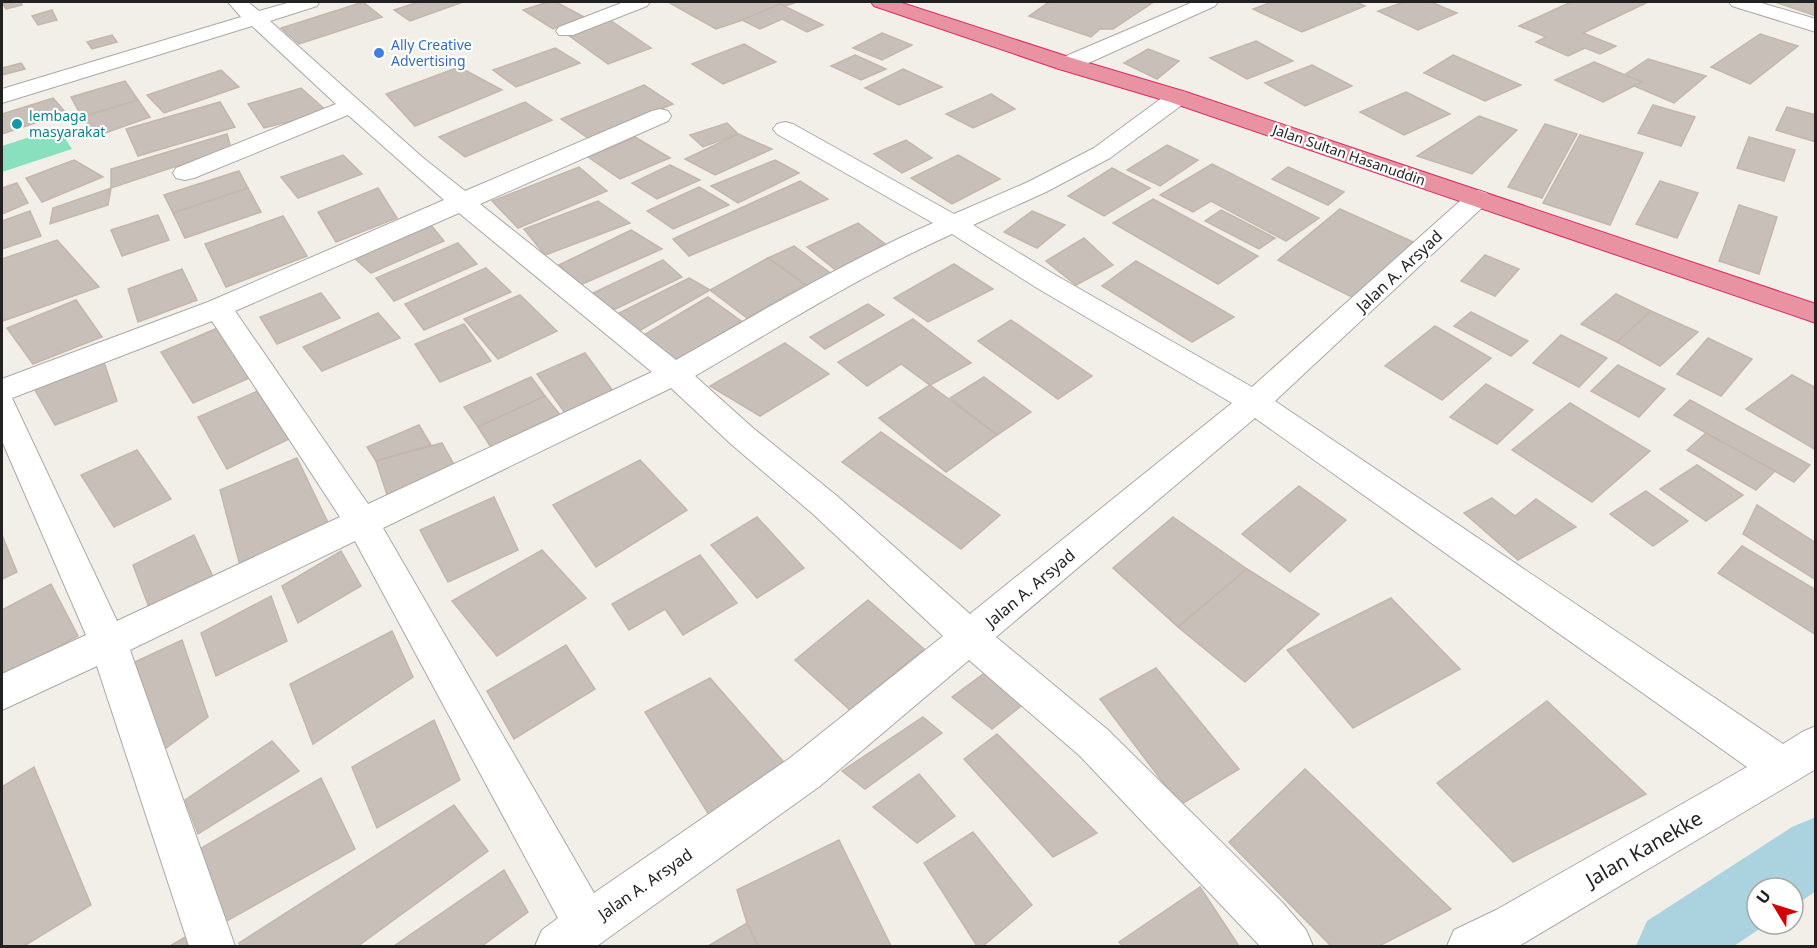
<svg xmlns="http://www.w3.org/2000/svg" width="1817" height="948" viewBox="0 0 1817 948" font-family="'Noto Sans',sans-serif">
<rect width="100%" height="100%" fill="#f2efe9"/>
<path fill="#88e0be" d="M58 128 72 149 2 172V146Z"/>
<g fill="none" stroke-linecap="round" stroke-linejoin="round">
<path fill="#aad3df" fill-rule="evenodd" d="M1816 817V891L1793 907V888H1757V924H1767L1734 946H1636L1647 921 1792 827Z"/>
</g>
<g fill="#c7bfb8" stroke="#c4b6ab" stroke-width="1.5">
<path d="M13 2H21L22 5 6 9 3 4Z"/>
<path d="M363 2 382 17 299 44 281 28Z"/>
<path d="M418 2H463L410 21 394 10Z"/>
<path d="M548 2H556L584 17 553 29 523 10Z"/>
<path d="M668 2H797L716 29Z"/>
<path d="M1049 2H1148L1152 3 1113 29H1100L1091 37 1029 16Z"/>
<path d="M1272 2H1356L1365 6 1302 32 1253 9Z"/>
<path d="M1404 2H1431L1457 13 1418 30 1378 11Z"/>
<path d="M1571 2H1648L1583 33 1616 46 1600 54 1585 48 1568 56 1536 42 1546 37 1519 26Z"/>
<path d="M1775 2H1816V16Z"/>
<path d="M780 4 823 25 807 32 782 19 760 29 742 20Z"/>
<path d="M52 10 57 20 38 25 32 16Z"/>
<path d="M610 20 651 48 608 64 568 35Z"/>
<path d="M882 33 912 45 882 60 853 48Z"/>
<path d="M1760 34 1798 46 1750 84 1711 67Z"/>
<path d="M112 35 117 42 92 49 87 42Z"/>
<path d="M1256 41 1293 61 1247 79 1210 58Z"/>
<path d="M744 44 776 62 723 84 692 64Z"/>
<path d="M555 48 580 63 516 87 493 70Z"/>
<path d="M1148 49 1179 61 1157 79 1124 63Z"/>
<path d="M855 55 886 69 861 80 831 66Z"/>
<path d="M1453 55 1521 85 1485 101 1424 73Z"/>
<path d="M1648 59 1706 76 1674 103 1618 79Z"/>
<path d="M1594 62 1642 82 1603 102 1555 80Z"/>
<path d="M21 63 25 69 2 75V68Z"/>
<path d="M1312 65 1352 86 1305 106 1265 83Z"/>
<path d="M459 67 502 90 415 126 386 94Z"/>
<path d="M903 69 942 87 899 105 865 88Z"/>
<path d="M221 70 239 87 164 113 147 95Z"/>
<path d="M125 81 138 100 82 117 71 97Z"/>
<path d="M644 85 673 104 589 139 561 119Z"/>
<path d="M301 88 328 112 264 128 248 104Z"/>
<path d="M1406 92 1450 114 1404 135 1360 112Z"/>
<path d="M991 94 1015 109 973 128 946 114Z"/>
<path d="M53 98 66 113 2 134V114Z"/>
<path d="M138 100 150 117 96 136 82 117Z"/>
<path d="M220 102 235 127 138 156 126 129Z"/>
<path d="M525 102 552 120 465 157 439 137Z"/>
<path d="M1653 105 1695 117 1681 146 1638 133Z"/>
<path d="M1787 107 1816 115V142L1776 130Z"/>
<path d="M1479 116 1517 130 1472 174 1417 156Z"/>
<path d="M727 123 738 134 703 147 690 135Z"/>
<path d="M1545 124 1577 134 1542 198 1508 187Z"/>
<path d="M227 134 231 148 111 188V169Z"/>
<path d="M738 134 772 149 715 175 685 159Z"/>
<path d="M1580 135 1643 153 1610 225 1543 203Z"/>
<path d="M635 137 670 158 620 179 588 157Z"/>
<path d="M1749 137 1795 150 1784 181 1737 168Z"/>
<path d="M906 140 932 158 902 173 874 154Z"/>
<path d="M1167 145 1198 160 1160 186 1127 170Z"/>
<path d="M343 155 362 174 298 198 281 177Z"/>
<path d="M958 155 1000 179 952 204 911 178Z"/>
<path d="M74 160 103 177 42 202 26 178Z"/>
<path d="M775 160 799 173 738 203 711 186Z"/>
<path d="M1212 164 1319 218 1286 241 1211 201 1193 212 1160 195Z"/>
<path d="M670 165 700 180 657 199 632 183Z"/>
<path d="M579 167 607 191 518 228 492 201Z"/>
<path d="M1288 167 1344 192 1328 205 1272 179Z"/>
<path d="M1112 168 1150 188 1104 216 1068 196Z"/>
<path d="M239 171 248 188 173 213 164 195Z"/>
<path d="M800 181 828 199 689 256 673 239Z"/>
<path d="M1660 181 1698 193 1677 238 1636 224Z"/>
<path d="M17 183 28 203 2 214V188Z"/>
<path d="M699 187 729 205 673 229 647 211Z"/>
<path d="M111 188 108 205 50 224 53 208Z"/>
<path d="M248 188 261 212 185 238 173 213Z"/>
<path d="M378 188 397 218 336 242 318 212Z"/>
<path d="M1153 199 1258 256 1218 284 1113 223Z"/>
<path d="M598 201 630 223 545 255 524 229Z"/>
<path d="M1739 205 1777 217 1759 274 1719 261Z"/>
<path d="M1340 209 1420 245 1360 301 1278 260Z"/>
<path d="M1221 210 1275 238 1259 249 1205 221Z"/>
<path d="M30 211 41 236 2 249V221Z"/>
<path d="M1032 211 1065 225 1037 248 1004 232Z"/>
<path d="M158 215 169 240 122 256 111 230Z"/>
<path d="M283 216 307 256 226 287 205 244Z"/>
<path d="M858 223 888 246 837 271 807 247Z"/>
<path d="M430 224 444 241 371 273 352 256Z"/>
<path d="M631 230 662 249 580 285 559 265Z"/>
<path d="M1084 238 1113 265 1076 285 1046 261Z"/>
<path d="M57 240 99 287 3 321 2 317V259Z"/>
<path d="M458 243 477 264 394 301 376 278Z"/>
<path d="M794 246 837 278 814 290 768 258Z"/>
<path d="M1485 255 1519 269 1495 296 1461 281Z"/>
<path d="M768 258 805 285 747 318 710 290Z"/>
<path d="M663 260 682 277 609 312 591 294Z"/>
<path d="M1136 261 1215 306 1234 317 1192 342 1102 286Z"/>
<path d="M954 264 993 289 928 322 894 298Z"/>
<path d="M486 268 511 292 424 330 405 304Z"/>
<path d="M182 269 197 300 138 322 128 289Z"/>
<path d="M689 278 710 290 637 332 613 316Z"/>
<path d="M321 293 340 318 277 344 260 317Z"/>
<path d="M1616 294 1651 311 1617 342 1581 324Z"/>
<path d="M520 295 557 331 498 359 464 319Z"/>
<path d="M708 297 751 328 675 363 642 336Z"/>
<path d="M76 300 102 337 33 364 7 328Z"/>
<path d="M868 304 884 315 825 349 810 337Z"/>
<path d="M1651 311 1698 332 1660 366 1617 342Z"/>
<path d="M1471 312 1528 341 1511 356 1454 326Z"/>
<path d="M378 313 400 338 322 371 303 347Z"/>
<path d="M913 319 971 363 930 385 901 364 867 386 838 362Z"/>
<path d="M1011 320 1092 376 1058 399 978 341Z"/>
<path d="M464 324 491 361 440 382 415 344Z"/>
<path d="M1435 326 1491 358 1442 400 1385 366Z"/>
<path d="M220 327 254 376 193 403 161 352Z"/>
<path d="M1561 335 1607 358 1579 387 1533 363Z"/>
<path d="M1708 338 1752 359 1721 396 1677 374Z"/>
<path d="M785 343 829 374 760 416 710 386Z"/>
<path d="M585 353 613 391 565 413 537 374Z"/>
<path d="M103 359 117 401 55 425 32 385Z"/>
<path d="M1618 365 1665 389 1639 417 1591 391Z"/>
<path d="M1792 375 1816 388V450L1746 409Z"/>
<path d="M531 377 545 396 478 427 464 407Z"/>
<path d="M984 377 1031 412 997 435 950 398Z"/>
<path d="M1486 384 1533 410 1497 444 1450 417Z"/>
<path d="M930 385 997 435 946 472 879 418Z"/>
<path d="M260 390 295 436 227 469 198 417Z"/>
<path d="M545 396 561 416 492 449 478 427Z"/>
<path d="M1690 400 1810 465 1794 482 1674 415Z"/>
<path d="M1570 403 1650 451 1592 502 1512 450Z"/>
<path d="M419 425 431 445 376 461 367 447Z"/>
<path d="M881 432 1000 515 961 549 842 462Z"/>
<path d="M1706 433 1775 471 1756 490 1687 450Z"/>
<path d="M442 443 457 470 389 501 376 461Z"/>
<path d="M137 450 171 499 114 527 81 475Z"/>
<path d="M297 458 333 533 242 573 220 490Z"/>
<path d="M640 460 687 510 596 567 553 505Z"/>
<path d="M1697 465 1743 495 1706 521 1660 489Z"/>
<path d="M1299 486 1346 520 1290 572 1242 534Z"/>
<path d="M1646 491 1688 521 1653 546 1610 514Z"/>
<path d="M494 497 518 550 448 582 420 530Z"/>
<path d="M1492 498 1515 516 1536 499 1576 527 1518 560 1464 513Z"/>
<path d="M1757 505 1816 543V580L1743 534Z"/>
<path d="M757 517 804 568 757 598 711 545Z"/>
<path d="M1173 517 1247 569 1178 627 1113 568Z"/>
<path d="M2 535 17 572 2 579Z"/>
<path d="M194 535 217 586 153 618 133 565Z"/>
<path d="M1742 546 1816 590V635L1718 573Z"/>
<path d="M542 550 586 598 497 656 452 601Z"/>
<path d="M341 551 361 586 298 623 282 586Z"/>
<path d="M700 555 737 603 683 635 665 609 629 630 612 604Z"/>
<path d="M1247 569 1319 614 1245 682 1178 627Z"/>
<path d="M51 584 78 636 2 678V610Z"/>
<path d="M271 596 287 641 216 676 201 633Z"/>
<path d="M1391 598 1460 669 1353 728 1287 650Z"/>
<path d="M868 600 924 649 850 710 795 660Z"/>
<path d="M392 631 413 677 313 744 290 684Z"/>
<path d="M182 640 208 717 162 751 135 662Z"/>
<path d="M566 645 595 689 514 739 487 691Z"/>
<path d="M1156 668 1239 769 1180 805 1100 699Z"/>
<path d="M986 672 1025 703 992 729 952 697Z"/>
<path d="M710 678 789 768 709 815 645 712Z"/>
<path d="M1547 701 1646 794 1513 862 1437 783Z"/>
<path d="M923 717 942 733 865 789 842 771Z"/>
<path d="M434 720 460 780 377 828 352 767Z"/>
<path d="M997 734 1097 833 1053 857 964 759Z"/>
<path d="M272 741 299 771 198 834 185 800Z"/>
<path d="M34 767 91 905 24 946H2V787Z"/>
<path d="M1305 769 1451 909 1379 946H1331L1229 842Z"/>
<path d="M919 774 955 816 917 843 873 807Z"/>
<path d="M321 778 355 849 225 922 198 850Z"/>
<path d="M454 805 488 851 358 946H240L239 943Z"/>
<path d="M973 832 1032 905 983 946H977L924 863Z"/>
<path d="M839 840 891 946H758L747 923 737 890Z"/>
<path d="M504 870 528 912 482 946H394Z"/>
<path d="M1200 887 1239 946H1123L1119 942Z"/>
<path d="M747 923 758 946H708Z"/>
<path d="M187 936 190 946H170Z"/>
</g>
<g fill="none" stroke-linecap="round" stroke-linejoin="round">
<defs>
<g id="minor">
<path d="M228 2H248L259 11 291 2H319L317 6 270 21 422 157 465 191 652 111 660 109 668 111 671 116 668 121 480 204 676 360C760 312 844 262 933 223L777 134 773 129 777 124 785 122 793 124 954 214 1028 182 1094 148 1170 92 1178 90 1186 92 1189 97 1186 102 1110 158 1046 192 973 225 1057 276 1252 387 1469 193 1478 190 1487 193 1491 198 1487 203 1275 401 1783 744 1802 732 1816 726V769L1519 946H1447L1454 930 1496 910 1747 767 1255 418 996 637 1108 730 1282 902 1306 930 1313 946H1260L1080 756 969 660 820 786 597 946H535L542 930 558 918 355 541 130 650 235 946H189L97 666 2 710V674L86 635 2 441V379L208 302 444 200 348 115 194 178 185 180 176 178 173 173 176 168 336 104 252 26 2 103V89L241 17ZM459 213 652 372 368 504 235 311ZM952 234 1037 288 1232 403 970 614 837 496 753 428 695 376C779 327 863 274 952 234ZM212 321 340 517 117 621 12 398ZM671 388 731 444 813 514 943 636 790 758 594 893 383 528Z"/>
<path d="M624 2H650L647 6 573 35H559L556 31 559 27Z"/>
<path d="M1193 2H1218L1215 6 1075 69 1067 70 1059 69 1056 64 1059 59Z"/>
<path d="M1729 2H1758L1816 19V32L1732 6Z"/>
</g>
<path id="highway" d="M871 2H899L1075 59 1186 92 1816 304V323L1170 102 1059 69 874 6Z"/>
</defs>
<use href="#minor" stroke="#a9a9a9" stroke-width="2"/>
<use href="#highway" stroke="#dc2a67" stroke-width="2"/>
<use href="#minor" fill="#fff" fill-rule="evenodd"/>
<use href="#highway" fill="#e892a2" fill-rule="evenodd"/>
</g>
<circle fill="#3f7fe0" stroke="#fff" stroke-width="2" cx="379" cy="53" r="6"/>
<circle fill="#0f9aa8" stroke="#fff" stroke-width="2" cx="17" cy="124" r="6"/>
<g text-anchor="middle" stroke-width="4.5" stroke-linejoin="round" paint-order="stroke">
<g font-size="14" fill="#366cbe" stroke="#fff" text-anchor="start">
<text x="391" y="50">Ally Creative<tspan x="391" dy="16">Advertising</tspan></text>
</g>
<g font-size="14" fill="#0d838f" stroke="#fff" text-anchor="start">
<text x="29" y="121">lembaga<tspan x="29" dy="16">masyarakat</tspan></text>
</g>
<g font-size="14" fill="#222" stroke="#fff">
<text transform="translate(1349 155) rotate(19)" y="5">Jalan Sultan Hasanuddin</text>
</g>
<g font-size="16" fill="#222" stroke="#fff">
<text transform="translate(1399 271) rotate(-43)" y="6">Jalan A. Arsyad</text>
<text transform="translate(1030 588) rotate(-40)" y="6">Jalan A. Arsyad</text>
<text transform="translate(645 884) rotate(-35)" y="6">Jalan A. Arsyad</text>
</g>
<g font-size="20" fill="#222" stroke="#fff">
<text transform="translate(1644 849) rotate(-30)" y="7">Jalan Kanekke</text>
</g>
</g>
<rect width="1817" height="948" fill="none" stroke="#222222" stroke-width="6"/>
<g transform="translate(1775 906) rotate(308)"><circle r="28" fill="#ffffff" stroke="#a7a7a7" stroke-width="1.5"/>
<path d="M0-4.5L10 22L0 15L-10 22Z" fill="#d40000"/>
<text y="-9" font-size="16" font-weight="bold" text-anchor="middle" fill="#222222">U</text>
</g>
</svg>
